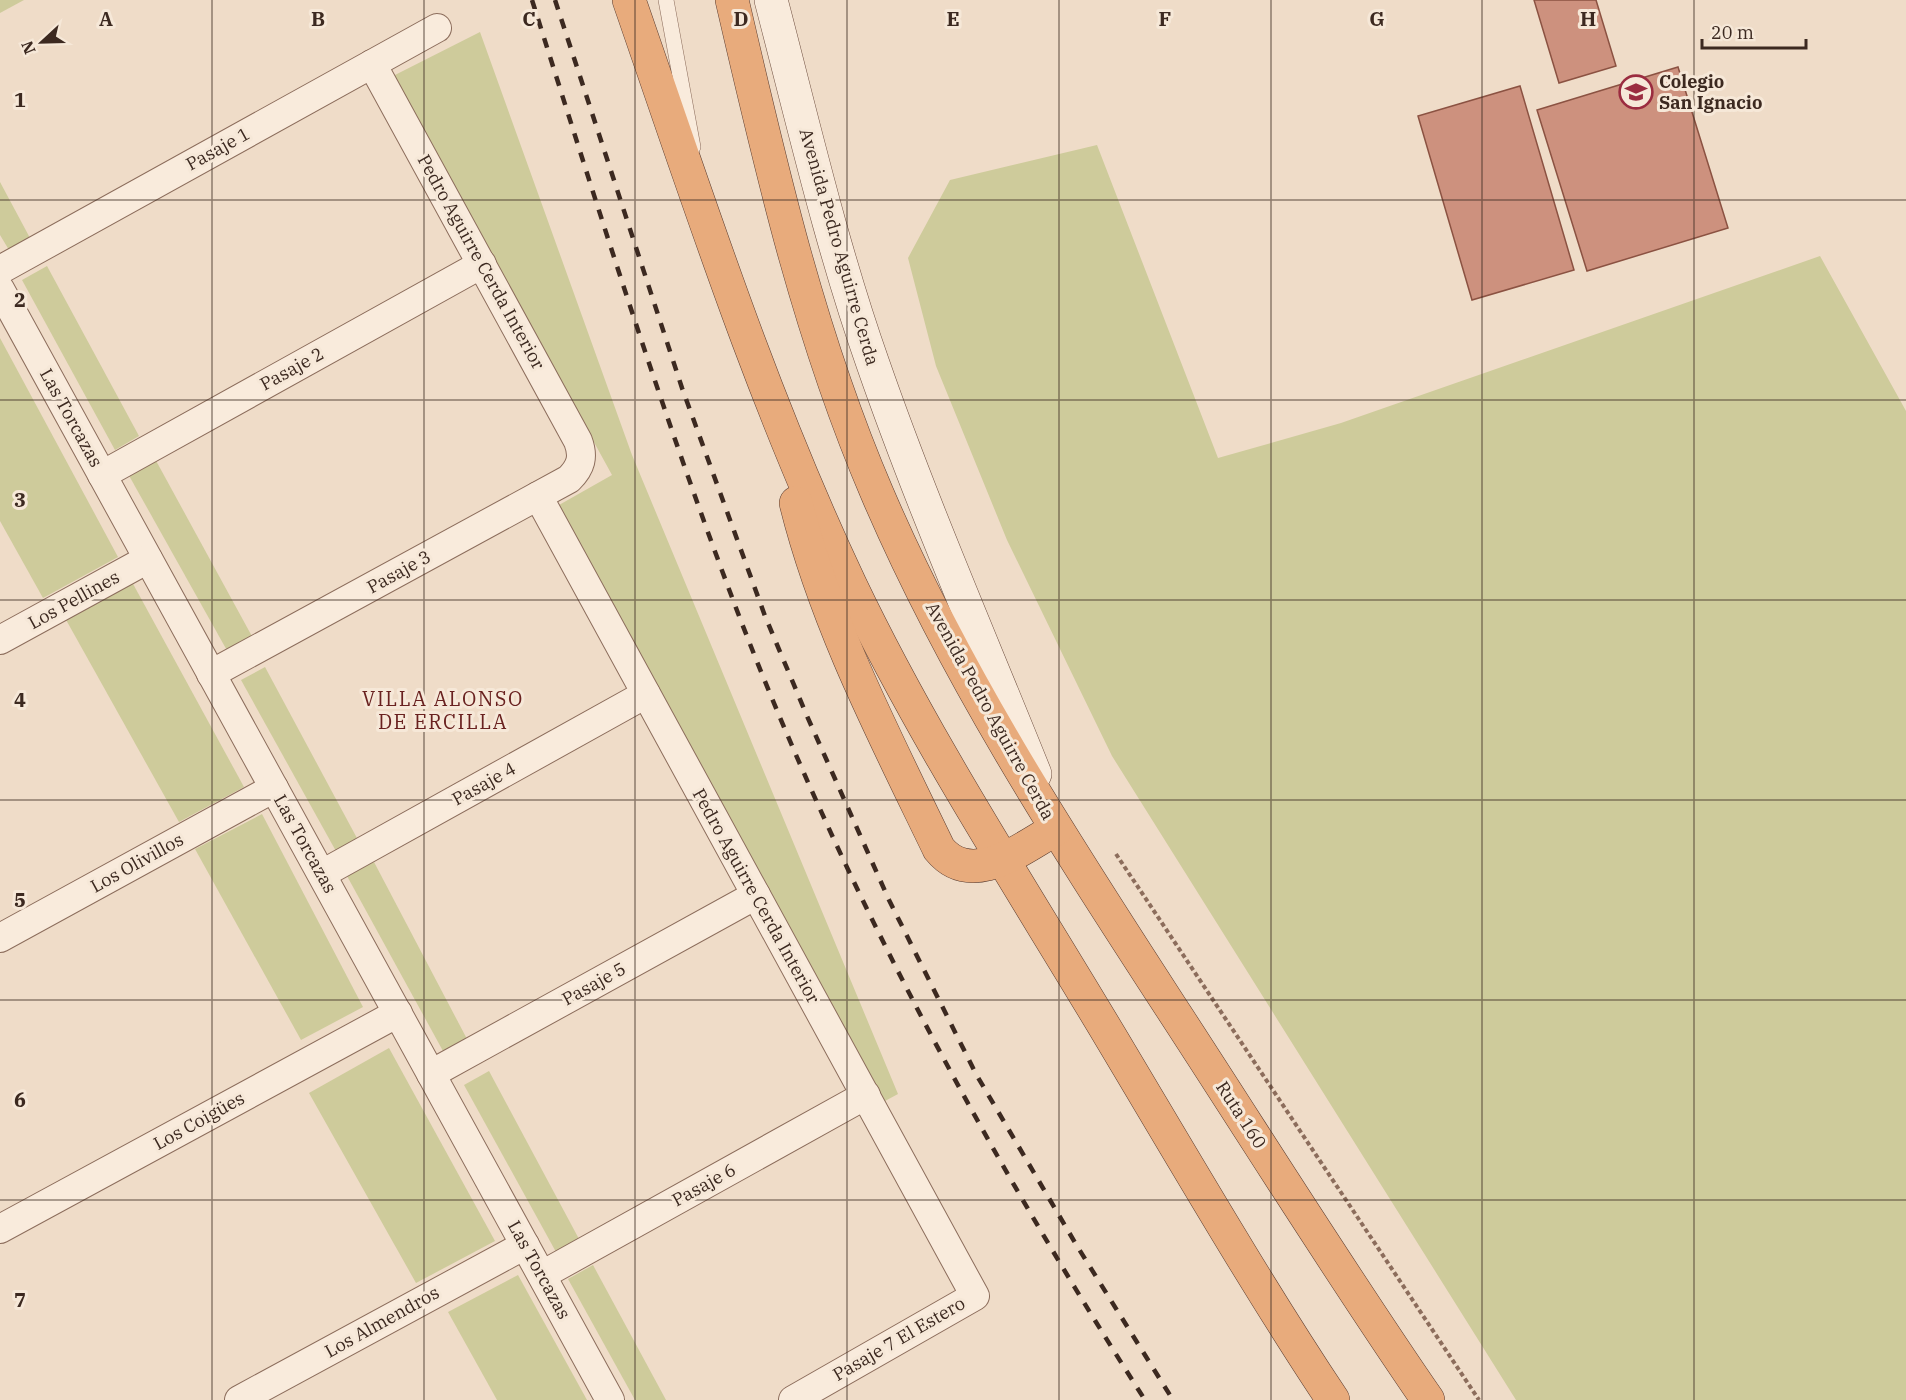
<svg xmlns="http://www.w3.org/2000/svg" width="1906" height="1400" viewBox="0 0 1906 1400" font-family="'IBM Plex Serif',serif">
<rect width="100%" height="100%" fill="#efdcc8"/>
<g fill="#cecb9b">
<path d="M0 0H24L0 13Z"/>
<path d="M480 32 632 455 898 1094 885 1101 559 505 612 475 393 76Z"/>
<path d="M1097 145 1218 458 1341 423 1820 256 1906 411V1400H1516L1112 756 1007 540 936 366 908 258 950 180Z"/>
<path d="M0 182 30 238 9 250 0 235Z"/>
<path d="M47 266 139 436 115 450 22 280Z"/>
<path d="M0 338 118 557 43 598 0 521Z"/>
<path d="M154 457 254 640 229 654 127 472Z"/>
<path d="M132 582 244 787 179 822 65 618Z"/>
<path d="M265 667 358 840 337 853 241 680Z"/>
<path d="M262 814 363 1007 301 1040 195 849Z"/>
<path d="M374 862 467 1039 443 1051 347 876Z"/>
<path d="M389 1048 495 1241 416 1283 309 1093Z"/>
<path d="M489 1071 579 1239 556 1252 464 1085Z"/>
<path d="M593 1265 666 1400H635L568 1279Z"/>
<path d="M518 1275 587 1400H497L448 1312Z"/>
</g>
<g fill="#cd917e" stroke="#8b5242" stroke-width="1.5">
<path d="M1534 0H1596L1616 66 1559 83Z"/>
<path d="M1678 67 1728 228 1587 271 1537 110Z"/>
<path d="M1520 86 1574 270 1472 300 1418 116Z"/>
</g>
<g fill="none" stroke-linecap="round" stroke-linejoin="round">
<defs>
<path id="service" d="M666 0 693 147"/>
<g id="minor">
<path d="M0 270 437 28"/>
<path d="M0 289 610 1400"/>
<path d="M102 475 482 264"/>
<path d="M538 496 975 1296 793 1400"/>
<path d="M0 640 148 559"/>
<path d="M211 674 569 479C581 467 584 457 578 441L372 64"/>
<path d="M322 874 646 694"/>
<path d="M0 938 274 788"/>
<path d="M431 1074 756 895"/>
<path d="M0 1229 398 1013"/>
<path d="M542 1275 866 1095"/>
<path d="M239 1400 525 1245"/>
</g>
<path id="secondary" d="M771 0C803 122 831 245 873 364 921 502 980 637 1035 774"/>
<g id="trunk">
<path d="M629 0C697 196 761 396 850 584 925 741 1021 887 1110 1036 1183 1158 1254 1281 1333 1400"/>
<path d="M732 0C771 168 809 335 877 493 956 678 1067 847 1176 1015 1260 1144 1341 1274 1428 1400"/>
<path d="M796 503C826 624 885 737 939 849 972 889 1022 848 1056 829"/>
</g>
</defs>
<use href="#service" stroke="#8c6d5c" stroke-width="16"/>
<use href="#minor" stroke="#8c6d5c" stroke-width="30"/>
<use href="#secondary" stroke="#6e4e3f" stroke-width="34"/>
<use href="#trunk" stroke="#5a3c30" stroke-width="34"/>
<path stroke="#8c6d5c" stroke-width="4" stroke-dasharray="4.5 3" stroke-linecap="butt" d="M1116 854 1479 1400"/>
<use href="#service" stroke="#f9ebdc" stroke-width="15"/>
<use href="#minor" stroke="#f9ebdc" stroke-width="28"/>
<use href="#secondary" stroke="#f9ebdc" stroke-width="33"/>
<use href="#trunk" stroke="#e8ab7c" stroke-width="33"/>
<g stroke="#3c2920" stroke-width="4.5" stroke-dasharray="10 10" stroke-linecap="butt">
<path d="M532 0C598 208 663 417 741 621 847 895 987 1153 1145 1400"/>
<path d="M555 0 682 388 765 616 807 716 889 900 976 1074 1077 1246 1173 1400"/>
</g>
</g>
<path fill="none" stroke="#3c2920" stroke-width="1.5" stroke-opacity="0.55" d="M212 0V1400M424 0V1400M635 0V1400M847 0V1400M1059 0V1400M1271 0V1400M1482 0V1400M1694 0V1400M0 200H1906M0 400H1906M0 600H1906M0 800H1906M0 1000H1906M0 1200H1906"/>
<defs>
<symbol id="school-ring" viewBox="-11 -11 22 22"><circle r="9.5" fill="#f6e8d8" stroke="#9b2c40" stroke-width="1.5"/><path d="M0-5L7-2L0 1L-7-2ZM-4 1L0 2.5L4 1V4Q0 6-4 4Z" fill="#9b2c40"/></symbol>
</defs>
<g fill-rule="evenodd">
<use href="#school-ring" x="1617" y="73" width="38" height="38"/>
</g>
<g text-anchor="middle" stroke-width="6" stroke-linejoin="round" paint-order="stroke">
<g font-size="18" font-weight="bold" fill="#3c2920" stroke="#f6e8d8" text-anchor="start">
<text x="1659" y="88">Colegio<tspan x="1659" dy="21">San Ignacio</tspan></text>
</g>
<g font-size="18" fill="#3c2920" stroke="#f6e8d8">
<text transform="translate(218 149) rotate(-29)" y="6">Pasaje 1</text>
<text transform="translate(839 247) rotate(74)" y="6">Avenida Pedro Aguirre Cerda</text>
<text transform="translate(481 262) rotate(61)" y="6">Pedro Aguirre Cerda Interior</text>
<text transform="translate(292 369) rotate(-29)" y="6">Pasaje 2</text>
<text transform="translate(71 418) rotate(61)" y="6">Las Torcazas</text>
<text transform="translate(399 572) rotate(-29)" y="6">Pasaje 3</text>
<text transform="translate(74 600) rotate(-29)" y="6">Los Pellines</text>
<text transform="translate(990 711) rotate(61)" y="6">Avenida Pedro Aguirre Cerda</text>
<text transform="translate(484 784) rotate(-29)" y="6">Pasaje 4</text>
<text transform="translate(305 844) rotate(61)" y="6">Las Torcazas</text>
<text transform="translate(137 863) rotate(-29)" y="6">Los Olivillos</text>
<text transform="translate(756 896) rotate(61)" y="6">Pedro Aguirre Cerda Interior</text>
<text transform="translate(594 984) rotate(-29)" y="6">Pasaje 5</text>
<text transform="translate(1241 1115) rotate(57)" y="6">Ruta 160</text>
<text transform="translate(199 1121) rotate(-29)" y="6">Los Coigües</text>
<text transform="translate(704 1185) rotate(-29)" y="6">Pasaje 6</text>
<text transform="translate(539 1270) rotate(61)" y="6">Las Torcazas</text>
<text transform="translate(382 1322) rotate(-29)" y="6">Los Almendros</text>
<text transform="translate(899 1339) rotate(-30)" y="6">Pasaje 7 El Estero</text>
</g>
<g font-size="20" letter-spacing="1.5" fill="#69211f" stroke="#f6e8d8">
<text x="443" y="706">VILLA ALONSO<tspan x="443" dy="23">DE ERCILLA</tspan></text>
</g>
</g>
<g font-size="20" text-anchor="middle" font-weight="bold" fill="#3c2920" stroke="#f6e8d8" stroke-width="6" stroke-linejoin="round" paint-order="stroke">
<text x="106" y="26">A</text>
<text x="318" y="26">B</text>
<text x="529" y="26">C</text>
<text x="741" y="26">D</text>
<text x="953" y="26">E</text>
<text x="1165" y="26">F</text>
<text x="1377" y="26">G</text>
<text x="1588" y="26">H</text>
<text x="20" y="107">1</text>
<text x="20" y="307">2</text>
<text x="20" y="507">3</text>
<text x="20" y="707">4</text>
<text x="20" y="907">5</text>
<text x="20" y="1107">6</text>
<text x="20" y="1307">7</text>
</g>
<g transform="translate(42 42) rotate(248)" stroke="#f6e8d8" stroke-width="4.5" paint-order="stroke">
<path d="M0-4.5L10 22L0 15L-10 22Z" fill="#3c2920"/>
<text y="-9" font-size="16" font-weight="bold" text-anchor="middle" fill="#3c2920">N</text>
</g>
<path d="M1702 39v9h104v-9" fill="none" stroke="#3c2920" stroke-width="3"/>
<text x="1711" y="39" font-size="18" fill="#3c2920" stroke="#f6e8d8" stroke-width="4.5" paint-order="stroke">20 m</text>
</svg>
